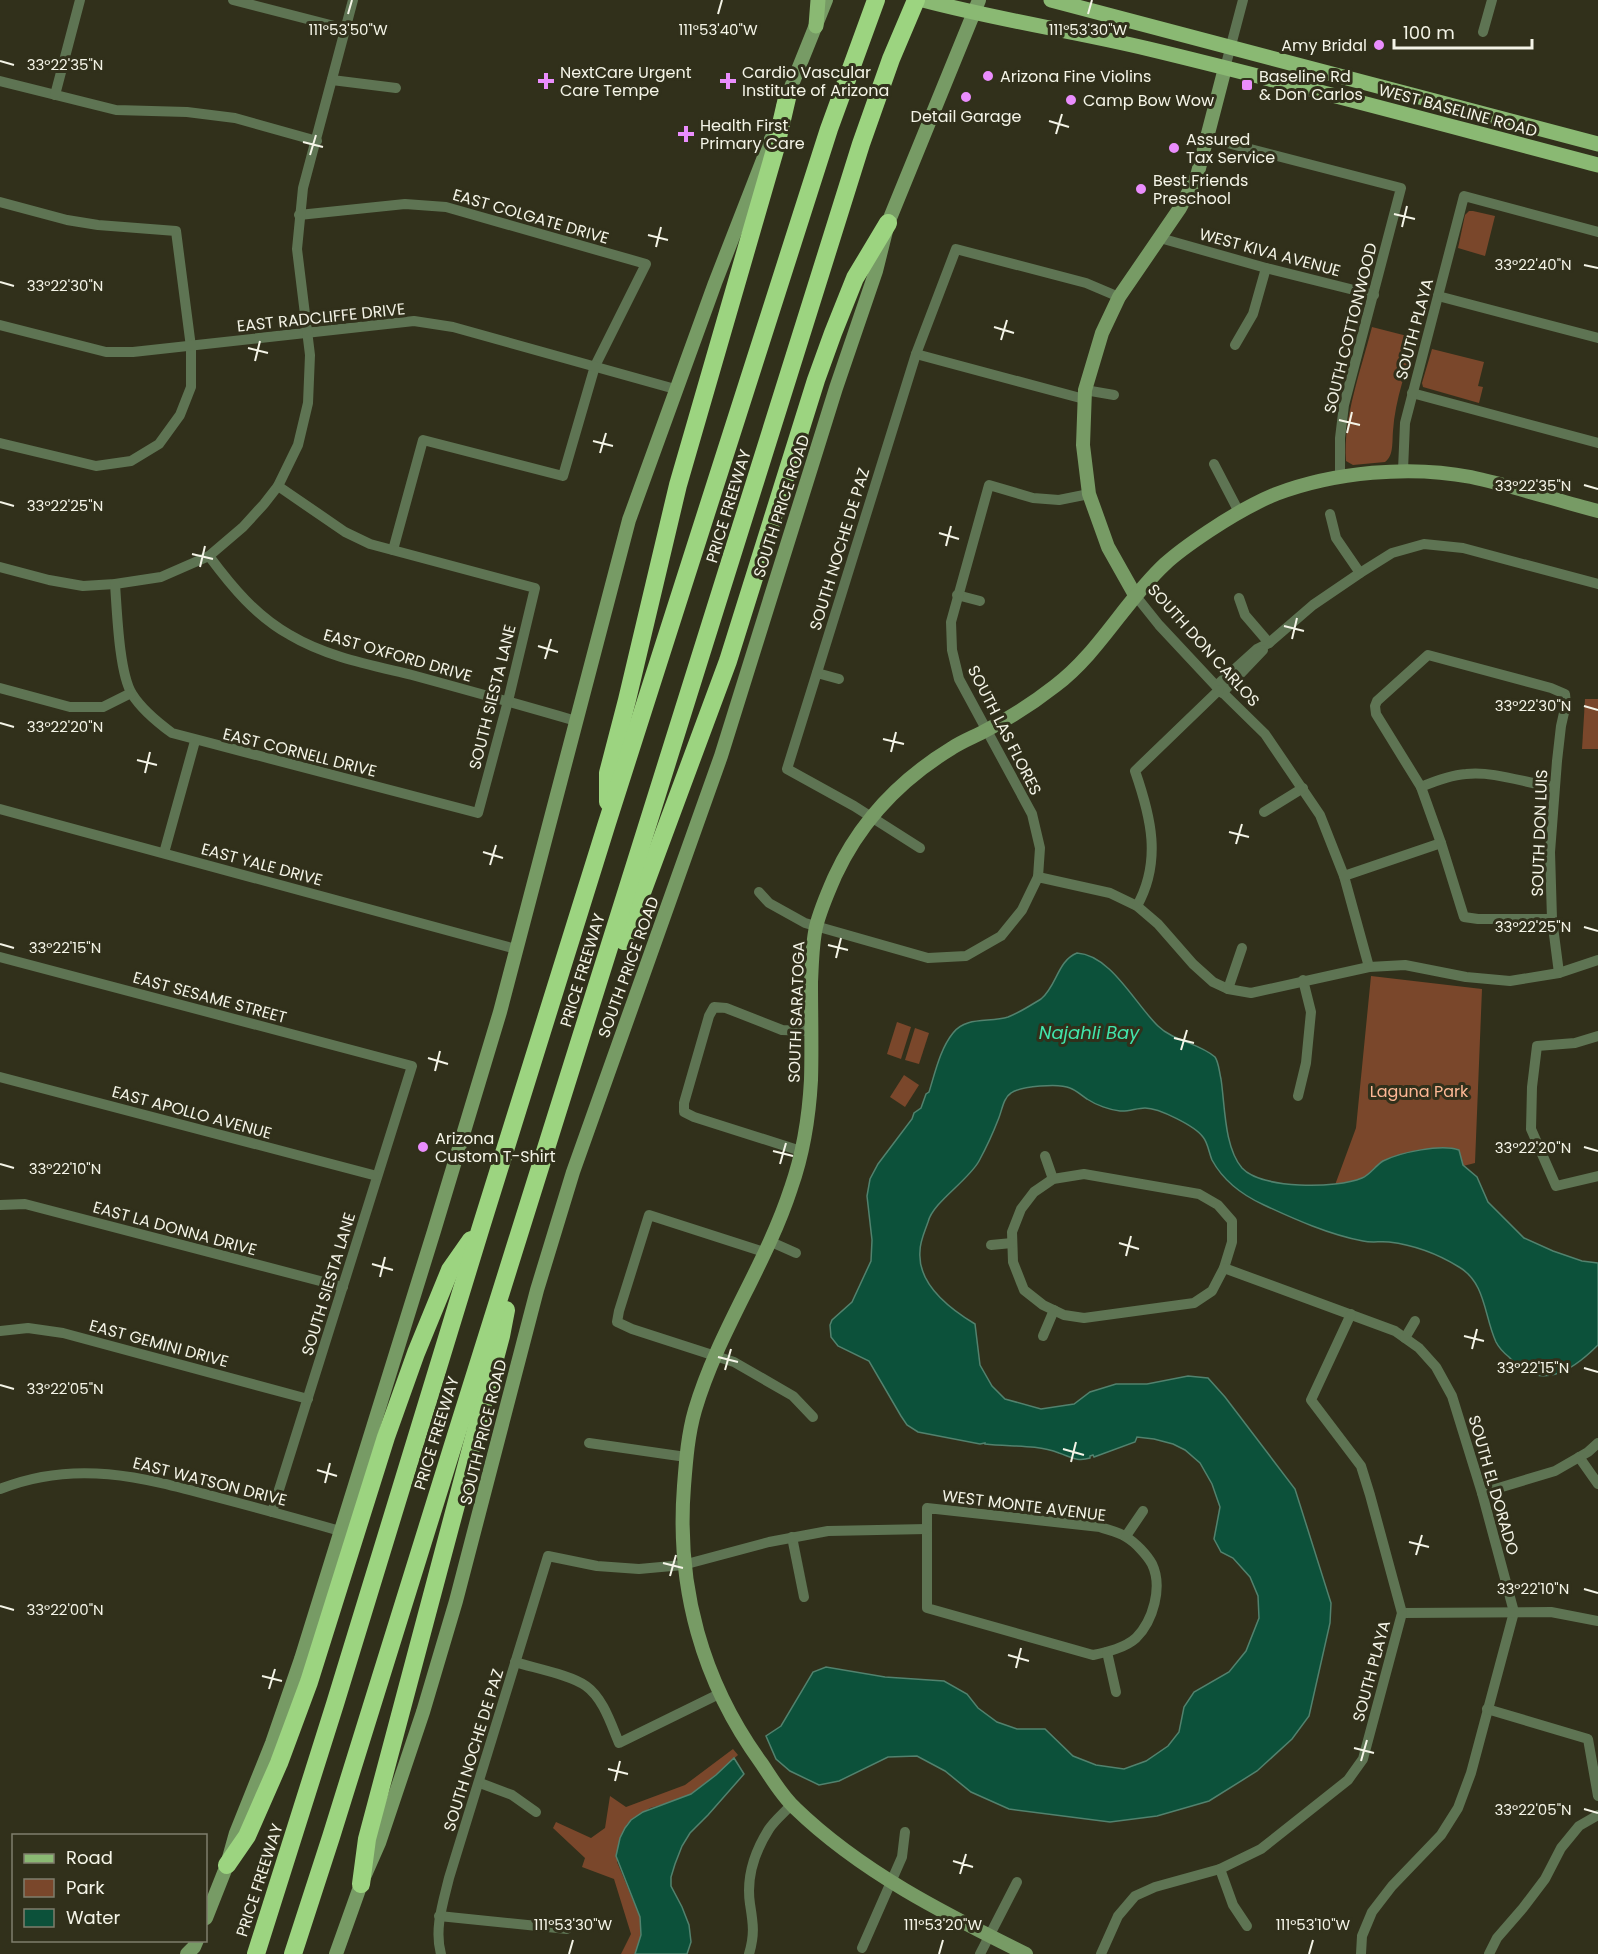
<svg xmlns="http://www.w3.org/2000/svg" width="1598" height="1954" viewBox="0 0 1598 1954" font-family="Poppins,sans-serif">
<rect width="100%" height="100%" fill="#31301b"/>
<g fill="#7a472b">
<path d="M1469 211H1473L1495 216 1485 256 1458 248 1465 215Z"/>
<path d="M1372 327 1415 338C1407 368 1395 400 1393 431 1392 441 1394 456 1385 462L1353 465 1346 461C1343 417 1361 370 1372 327Z"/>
<path d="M1432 349 1484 362 1478 386 1483 387 1479 403 1423 387 1422 383Z"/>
<path d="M1585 699H1598V749H1582Z"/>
<path d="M1371 976 1482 989 1475 1163 1463 1166 1458 1149C1439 1144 1395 1154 1377 1166 1373 1168 1370 1173 1367 1176 1359 1182 1344 1184 1335 1185L1356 1128Z"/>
<path d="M897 1022 911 1027 901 1059 887 1054Z"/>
<path d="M915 1028 929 1033 919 1064 905 1060Z"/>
<path d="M904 1075 919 1085 905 1107 890 1097Z"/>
<path d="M733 1749 738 1755 716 1775 691 1794 671 1802 650 1808 627 1824 620 1838 617 1862 640 1917 641 1935 635 1954H621L631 1934 614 1879 582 1867 585 1858 553 1828 556 1822 591 1838 605 1828 610 1796 626 1807 685 1785Z"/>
</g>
<g fill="#0c513a" stroke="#52826e" stroke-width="1.5">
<path d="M1077 953C1111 955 1135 1004 1158 1026 1173 1041 1199 1043 1215 1057 1219 1063 1219 1071 1221 1079 1225 1105 1224 1147 1242 1168 1261 1189 1336 1189 1362 1178 1370 1175 1375 1166 1383 1161 1401 1152 1441 1144 1459 1150L1463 1165 1477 1177 1488 1202 1524 1238 1553 1251 1582 1261 1598 1263V1345C1571 1372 1540 1392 1509 1357 1504 1353 1499 1348 1496 1342 1484 1316 1486 1283 1459 1267 1438 1254 1414 1245 1389 1242 1380 1241 1372 1243 1363 1241 1330 1235 1294 1219 1264 1205 1242 1195 1224 1182 1212 1160 1209 1153 1208 1143 1203 1137 1195 1126 1159 1108 1145 1108 1137 1108 1128 1112 1120 1111 1110 1110 1096 1105 1087 1099 1082 1096 1076 1090 1070 1088 1059 1083 1021 1086 1011 1093 1003 1098 1002 1111 998 1120 993 1133 986 1148 979 1161 968 1181 933 1202 928 1222 925 1231 920 1241 920 1251 917 1284 950 1309 975 1324L980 1365 992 1386 1005 1399 1041 1409 1074 1404 1090 1392 1116 1384H1147L1188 1376 1208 1378 1225 1397 1295 1489 1331 1603 1330 1623 1309 1716 1292 1739 1257 1771 1209 1801 1157 1816 1110 1822 1009 1809 971 1792 945 1771 917 1756 888 1757 839 1781 819 1785 790 1771 776 1759 766 1736 781 1726 813 1672 826 1667 885 1677 944 1681 967 1694 978 1708 997 1722 1017 1729H1045L1073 1756 1096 1765 1124 1769 1146 1761 1168 1746 1179 1732 1184 1707 1194 1692 1229 1672 1246 1651 1259 1618 1258 1596 1250 1577 1233 1558 1221 1552 1214 1539 1220 1507 1212 1484 1200 1463 1185 1450 1173 1444 1154 1439 1137 1437 1135 1442 1094 1457 1093 1455 1090 1456V1458C1077 1462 1071 1457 1059 1453 1035 1444 1010 1447 985 1444V1443L980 1444 918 1432 907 1425 901 1416 869 1361 838 1346 831 1337 830 1325 832 1320 852 1302 871 1261 872 1240 867 1196 870 1179 878 1164 912 1119 914 1113 921 1108 926 1094 929 1092C935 1073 940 1049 953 1033 966 1016 990 1023 1008 1017 1019 1013 1031 1005 1041 999 1057 986 1057 961 1077 953Z"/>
<path d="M734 1758 744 1774 708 1815 690 1833 682 1846 675 1864 671 1877V1886L682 1907 689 1925 691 1942 687 1954H635L641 1935 640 1917 616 1856 620 1838 625 1828 631 1820 643 1812 691 1794 716 1775Z"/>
</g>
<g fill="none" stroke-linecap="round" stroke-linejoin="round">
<g stroke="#5e7453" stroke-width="10">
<path d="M233 0 346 29"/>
<path d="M1483 32 1492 0"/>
<path d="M1225 68 1243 0"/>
<path d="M332 80 396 88"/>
<path d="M0 81 116 110 187 112 235 118 317 141"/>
<path d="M55 95 80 0"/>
<path d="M1208 138 1401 188 1344 405 1340 438V478"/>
<path d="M0 202 67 220 98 225 176 231 191 347V387L180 415 159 444 131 461 96 466 0 443"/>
<path d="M299 215 405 204 446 207 646 264 595 366 563 476 423 440 393 550"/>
<path d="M1160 238 1266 268 1374 295"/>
<path d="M1438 296 1598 338"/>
<path d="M0 325 106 352H133L414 321 453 327 675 389"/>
<path d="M1235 345 1253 314 1266 268"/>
<path d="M916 354 1084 399"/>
<path d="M1085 390 1114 395"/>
<path d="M1412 393 1598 443"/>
<path d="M1214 464 1239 512"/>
<path d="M1403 470 1405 423 1464 196 1598 232"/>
<path d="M1330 514 1336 538 1360 573"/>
<path d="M209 556 243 527 264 504 278 486 298 445 308 403 310 355 297 249 303 188 353 0"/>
<path d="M0 567 49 580 83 586 115 584 161 577 209 556C232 587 256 616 290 635 327 657 371 665 412 675 467 690 521 705 576 721"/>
<path d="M115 584C117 611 119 673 132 694 142 710 157 722 172 733L478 813 508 701 535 588 370 544 345 532 278 486"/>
<path d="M957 595 980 601"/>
<path d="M1135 595 1159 625 1216 686 1265 734 1320 815 1344 876 1369 967"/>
<path d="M1239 598 1245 615 1269 643"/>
<path d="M817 673 839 679"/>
<path d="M1216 686 1257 649 1269 643 1313 605 1360 573 1392 553 1424 544 1463 548 1598 584"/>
<path d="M0 688 70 707H103L131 693"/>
<path d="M1222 693 1263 650"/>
<path d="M1421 787C1435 781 1450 775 1466 774 1495 771 1525 783 1554 787"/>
<path d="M0 809 516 949"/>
<path d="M1264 812 1303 788"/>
<path d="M920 848 854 806 787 769 916 354 956 249 1086 283 1119 297"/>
<path d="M164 853 195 741"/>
<path d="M1344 876 1441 843"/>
<path d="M1038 877 1040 848 1032 814 959 679 952 650 951 622 989 485 1033 498 1059 500 1089 494"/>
<path d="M759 892 769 903 805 923 928 958 966 956 1001 936 1022 910 1038 877 1110 893 1137 906 1158 924 1193 964 1213 982 1228 989 1251 993 1369 967 1405 965 1466 977 1510 981 1559 973 1598 960"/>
<path d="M1137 906C1162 861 1151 817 1135 771L1219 690"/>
<path d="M1552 919H1478L1464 917 1441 843 1421 787 1376 714 1375 706 1377 701 1428 655 1551 688 1565 694 1566 704 1561 726 1557 761 1550 852 1552 919 1559 973"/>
<path d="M0 957 412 1066 272 1512"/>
<path d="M1228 989 1242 948"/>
<path d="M1598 1036 1575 1043 1537 1046 1532 1087 1531 1129 1556 1186 1598 1176"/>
<path d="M0 1077 377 1176"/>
<path d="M1298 1096 1306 1063 1311 1012 1303 980"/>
<path d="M801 1151 694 1117 684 1112V1103L709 1016 714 1007 726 1008 782 1030 810 1031"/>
<path d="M1045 1156 1053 1179"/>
<path d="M1084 1174 1199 1194 1218 1205 1232 1221V1242L1224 1268 1212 1291 1194 1303 1084 1318 1064 1315 1043 1305 1024 1290 1013 1262 1012 1232 1021 1209 1034 1192 1053 1179Z"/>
<path d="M0 1205 25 1204 343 1287"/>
<path d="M769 1241 796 1253"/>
<path d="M991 1245 1012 1243"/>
<path d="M764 1252 649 1215 619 1311 617 1322 632 1329 734 1362 793 1396 813 1417"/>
<path d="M1224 1268 1395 1331 1419 1348 1436 1367 1452 1396 1482 1493 1514 1612 1471 1773 1458 1808 1441 1835 1392 1886 1372 1912 1362 1936 1361 1954"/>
<path d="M0 1331 28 1328 63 1333 308 1399"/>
<path d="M1043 1336 1054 1310"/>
<path d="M1405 1338 1415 1321"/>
<path d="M589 1443 686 1457"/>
<path d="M1579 1457 1598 1484"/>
<path d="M0 1489C75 1459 142 1477 216 1497 258 1508 299 1519 340 1531"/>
<path d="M1482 1493 1555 1471 1588 1452 1598 1443"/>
<path d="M927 1508 1100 1527C1108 1530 1119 1532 1126 1537 1135 1542 1147 1555 1152 1564 1163 1587 1153 1621 1136 1638 1125 1648 1107 1652 1093 1655L927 1608Z"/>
<path d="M1126 1536 1143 1511"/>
<path d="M792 1537 804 1597"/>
<path d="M1402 1613 1551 1612 1598 1621"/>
<path d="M1107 1652 1116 1692"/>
<path d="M515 1662C534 1668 571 1675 586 1686 603 1698 611 1724 619 1743L719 1694"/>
<path d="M1487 1709 1588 1739 1598 1796"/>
<path d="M480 1783 512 1795 536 1812"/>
<path d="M1220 1869 1233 1905 1247 1926"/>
<path d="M439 1916 567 1929"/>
<path d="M862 1948 902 1857 905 1832"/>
<path d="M441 1954C434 1929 443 1903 449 1878L548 1556 597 1566 639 1569 683 1565 769 1542 828 1531 927 1529"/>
<path d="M749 1954C755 1934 753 1923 750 1904 746 1877 755 1851 769 1829 775 1820 784 1813 791 1805"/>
<path d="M980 1954 1017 1882"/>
<path d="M1101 1954 1118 1916 1135 1896 1155 1887 1220 1869 1261 1849 1348 1780 1363 1759 1402 1613 1370 1495 1361 1466 1311 1400 1351 1314"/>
<path d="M1489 1954 1497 1938 1523 1908 1545 1879 1561 1848 1579 1826 1598 1815"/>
</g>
<g stroke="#779b65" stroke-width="14">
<path d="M783 107 826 0"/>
<path d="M1135 595 1108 547 1089 494 1083 445 1085 390 1102 333 1119 297 1180 208 1197 176 1225 68"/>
<path d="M206 1918 227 1865 236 1833 272 1743 301 1659 434 1231 500 1012 629 520 715 283 771 139"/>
<path d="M187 1954 194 1947 197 1940"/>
<path d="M336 1954 361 1884 379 1843 423 1712 456 1601 537 1290 573 1172 721 756 836 388 876 271 888 223 979 0"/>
<path d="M1026 1954C945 1914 861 1872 795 1808 782 1796 772 1779 762 1764 702 1682 676 1587 684 1486 686 1460 688 1434 695 1410 718 1332 766 1265 791 1188 803 1154 809 1117 811 1080 812 1048 811 1015 811 982 812 964 812 945 816 927 820 910 828 892 835 876 860 822 901 779 952 748 961 742 971 738 981 733 1007 720 1032 704 1055 686 1099 653 1125 601 1165 564 1178 552 1194 541 1209 531 1230 517 1252 504 1276 494 1334 472 1410 465 1471 477 1513 486 1556 500 1598 511"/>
</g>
<g stroke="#8ab973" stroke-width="15">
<path d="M923 0C998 20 1074 31 1149 49 1299 85 1449 126 1598 165"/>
<path d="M1051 0 1598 144"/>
<path d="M816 26 818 0"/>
</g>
<g stroke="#9cd480" stroke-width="18">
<path d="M608 802V773L627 700 678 485 775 150 787 98"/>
<path d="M624 941 728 661 816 380 833 333 855 278 888 223"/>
<path d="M227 1865 247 1836 279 1763 309 1682 386 1437 416 1353 450 1270 471 1240"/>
<path d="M361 1884 367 1839 501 1336 506 1310"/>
<path d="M256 1954 335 1704 481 1227 607 823 829 129 876 0"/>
<path d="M293 1954 331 1837 458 1429 861 144 891 59 916 0"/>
</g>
</g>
<path fill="none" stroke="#f4f4e7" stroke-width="2" d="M348 14 352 0M718 14 722 0M1088 14 1092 0M0 61 14 65M1049 121 1069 127M1056 134 1062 114M303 142 323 147M310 155 316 135M1394 214 1415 219M1402 227 1407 206M648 235 668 240M656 247 661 227M1584 265 1598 268M0 282 14 286M994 327 1014 333M1001 340 1007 320M248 348 268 353M255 361 260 341M1339 420 1360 425M1347 433 1352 412M593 441 613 446M600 453 606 433M1584 485 1598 489M0 502 14 506M939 533 959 539M946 546 951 526M192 554 213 559M200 567 205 546M1284 626 1304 631M1292 639 1297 618M538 646 558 652M545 659 551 639M1584 706 1598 710M0 723 14 727M883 739 904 744M891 752 896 732M137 760 157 765M145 773 150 752M1229 832 1249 837M1236 844 1242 824M483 852 503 858M490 865 496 845M1584 927 1598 931M0 944 14 948M828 945 848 950M836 958 841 938M1174 1038 1194 1043M1181 1050 1187 1030M428 1058 448 1064M435 1071 440 1051M1584 1147 1598 1151M773 1151 793 1156M0 1164 14 1168M780 1164 786 1143M1119 1243 1139 1249M1126 1256 1131 1236M372 1264 393 1270M380 1277 385 1257M1464 1336 1484 1341M1472 1349 1477 1329M718 1357 738 1362M1584 1368 1598 1372M725 1370 731 1349M0 1385 14 1389M1063 1449 1084 1455M1071 1462 1076 1442M317 1470 337 1476M325 1483 330 1463M1409 1542 1429 1547M1416 1555 1422 1535M663 1563 683 1568M670 1576 676 1555M1584 1589 1598 1593M0 1606 14 1610M1008 1655 1029 1661M1016 1668 1021 1648M262 1676 282 1681M269 1689 275 1669M1354 1748 1374 1753M1361 1761 1367 1740M608 1769 628 1774M615 1781 620 1761M1584 1809 1598 1813M953 1861 973 1867M960 1874 966 1854M569 1954 573 1940M939 1954 943 1940M1309 1954 1313 1940"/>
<g fill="#ea8dfd" stroke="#31301b" stroke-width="2">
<circle cx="1379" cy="45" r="6"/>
<circle cx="988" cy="76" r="6"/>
<path d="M543 72h6v6h6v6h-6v6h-6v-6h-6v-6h6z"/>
<path d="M725 72h6v6h6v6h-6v6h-6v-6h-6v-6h6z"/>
<rect x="1241" y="79" width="12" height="12" rx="3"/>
<circle cx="966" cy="97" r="6"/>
<circle cx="1071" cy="100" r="6"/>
<path d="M683 125h6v6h6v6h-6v6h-6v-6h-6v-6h6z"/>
<circle cx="1174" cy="148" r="6"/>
<circle cx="1141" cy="189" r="6"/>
<circle cx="423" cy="1147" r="6"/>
</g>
<g text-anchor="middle" stroke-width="6" stroke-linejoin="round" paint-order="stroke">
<g font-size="16" fill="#f4f4e7" stroke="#31301b" text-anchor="start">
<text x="1367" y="51" text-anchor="end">Amy Bridal</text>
<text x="560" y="78">NextCare Urgent<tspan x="560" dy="18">Care Tempe</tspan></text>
<text x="742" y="78">Cardio Vascular<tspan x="742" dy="18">Institute of Arizona</tspan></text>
<text x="1000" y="82">Arizona Fine Violins</text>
<text x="1259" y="82">Baseline Rd<tspan x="1259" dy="18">&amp; Don Carlos</tspan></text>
<text x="1083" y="106">Camp Bow Wow</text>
<text x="966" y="122" text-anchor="middle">Detail Garage</text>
<text x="700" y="131">Health First<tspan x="700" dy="18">Primary Care</tspan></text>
<text x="1186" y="145">Assured<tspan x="1186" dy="18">Tax Service</tspan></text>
<text x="1153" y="186">Best Friends<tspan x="1153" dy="18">Preschool</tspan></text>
<text x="435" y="1144">Arizona<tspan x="435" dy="18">Custom T-Shirt</tspan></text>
</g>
<g font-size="16" fill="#f4f4e7" stroke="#31301b">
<text transform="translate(1458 110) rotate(15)" y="6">WEST BASELINE ROAD</text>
<text transform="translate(531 216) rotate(16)" y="6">EAST COLGATE DRIVE</text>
<text transform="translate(1270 252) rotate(15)" y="6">WEST KIVA AVENUE</text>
<text transform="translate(321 317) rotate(-6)" y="6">EAST RADCLIFFE DRIVE</text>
<text transform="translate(1350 328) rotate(-76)" y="6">SOUTH COTTONWOOD</text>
<text transform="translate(1414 329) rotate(-75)" y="6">SOUTH PLAYA</text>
<text transform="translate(728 506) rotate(-73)" y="6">PRICE FREEWAY</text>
<text transform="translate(781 506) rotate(-72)" y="6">SOUTH PRICE ROAD</text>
<text transform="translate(839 549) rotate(-73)" y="6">SOUTH NOCHE DE PAZ</text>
<text transform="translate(1204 645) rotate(48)" y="6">SOUTH DON CARLOS</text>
<text transform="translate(398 655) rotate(16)" y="6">EAST OXFORD DRIVE</text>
<text transform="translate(492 697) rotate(-76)" y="6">SOUTH SIESTA LANE</text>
<text transform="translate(1005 730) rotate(63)" y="6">SOUTH LAS FLORES</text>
<text transform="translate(300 752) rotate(14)" y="6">EAST CORNELL DRIVE</text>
<text transform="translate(1539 833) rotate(-88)" y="6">SOUTH DON LUIS</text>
<text transform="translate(262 864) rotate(15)" y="6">EAST YALE DRIVE</text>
<text transform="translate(628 967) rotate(-70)" y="6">SOUTH PRICE ROAD</text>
<text transform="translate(582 970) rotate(-73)" y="6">PRICE FREEWAY</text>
<text transform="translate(210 997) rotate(15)" y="6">EAST SESAME STREET</text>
<text transform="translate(796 1012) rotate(-88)" y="6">SOUTH SARATOGA</text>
<text transform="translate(192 1112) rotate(15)" y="6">EAST APOLLO AVENUE</text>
<text transform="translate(175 1228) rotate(15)" y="6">EAST LA DONNA DRIVE</text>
<text transform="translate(328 1284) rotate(-73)" y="6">SOUTH SIESTA LANE</text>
<text transform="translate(159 1343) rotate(15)" y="6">EAST GEMINI DRIVE</text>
<text transform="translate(483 1432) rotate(-76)" y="6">SOUTH PRICE ROAD</text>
<text transform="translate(436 1433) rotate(-73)" y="6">PRICE FREEWAY</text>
<text transform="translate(210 1481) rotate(14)" y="6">EAST WATSON DRIVE</text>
<text transform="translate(1494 1485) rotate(74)" y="6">SOUTH EL DORADO</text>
<text transform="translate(1024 1505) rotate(7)" y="6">WEST MONTE AVENUE</text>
<text transform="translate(1371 1671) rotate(-75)" y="6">SOUTH PLAYA</text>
<text transform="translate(473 1750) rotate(-73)" y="6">SOUTH NOCHE DE PAZ</text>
<text transform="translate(259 1880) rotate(-72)" y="6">PRICE FREEWAY</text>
</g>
<g font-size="16" fill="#feb895" stroke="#31301b">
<text x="1419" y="1097">Laguna Park</text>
</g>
<g font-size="18" font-style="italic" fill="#41e6ac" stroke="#31301b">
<text x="1089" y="1039">Najahli Bay</text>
</g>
</g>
<g font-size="15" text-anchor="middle" fill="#f4f4e7" stroke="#31301b" stroke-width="6" stroke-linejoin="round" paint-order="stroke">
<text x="348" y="35">111°53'50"W</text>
<text x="718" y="35">111°53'40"W</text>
<text x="1088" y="35">111°53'30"W</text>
<text x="65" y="70">33°22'35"N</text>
<text x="1533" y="270">33°22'40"N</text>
<text x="65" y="291">33°22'30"N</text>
<text x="1533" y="491">33°22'35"N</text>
<text x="65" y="511">33°22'25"N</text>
<text x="1533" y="711">33°22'30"N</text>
<text x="65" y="732">33°22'20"N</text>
<text x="1533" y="932">33°22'25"N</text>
<text x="65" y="953">33°22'15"N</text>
<text x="1533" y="1153">33°22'20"N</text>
<text x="65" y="1174">33°22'10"N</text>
<text x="1533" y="1373">33°22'15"N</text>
<text x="65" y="1394">33°22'05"N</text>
<text x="1533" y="1594">33°22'10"N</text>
<text x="65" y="1615">33°22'00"N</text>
<text x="1533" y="1815">33°22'05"N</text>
<text x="573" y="1930">111°53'30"W</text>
<text x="943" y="1930">111°53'20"W</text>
<text x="1313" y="1930">111°53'10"W</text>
</g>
<rect x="12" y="1834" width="195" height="108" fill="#31301b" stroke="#7f7e6d" stroke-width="1.5"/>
<rect x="24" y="1854" width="30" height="9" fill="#8ab973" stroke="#7f7e6d" stroke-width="1.5"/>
<text x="66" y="1864" font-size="18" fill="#f4f4e7">Road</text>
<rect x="24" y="1879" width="30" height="18" fill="#7a472b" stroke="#7f7e6d" stroke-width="1.5"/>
<text x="66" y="1894" font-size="18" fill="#f4f4e7">Park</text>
<rect x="24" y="1909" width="30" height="18" fill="#0c513a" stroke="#7f7e6d" stroke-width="1.5"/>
<text x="66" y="1924" font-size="18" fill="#f4f4e7">Water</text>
<path d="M1394 39v9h138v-9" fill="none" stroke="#f4f4e7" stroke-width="3"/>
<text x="1403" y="39" font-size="18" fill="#f4f4e7" stroke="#31301b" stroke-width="4.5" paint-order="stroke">100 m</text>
</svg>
